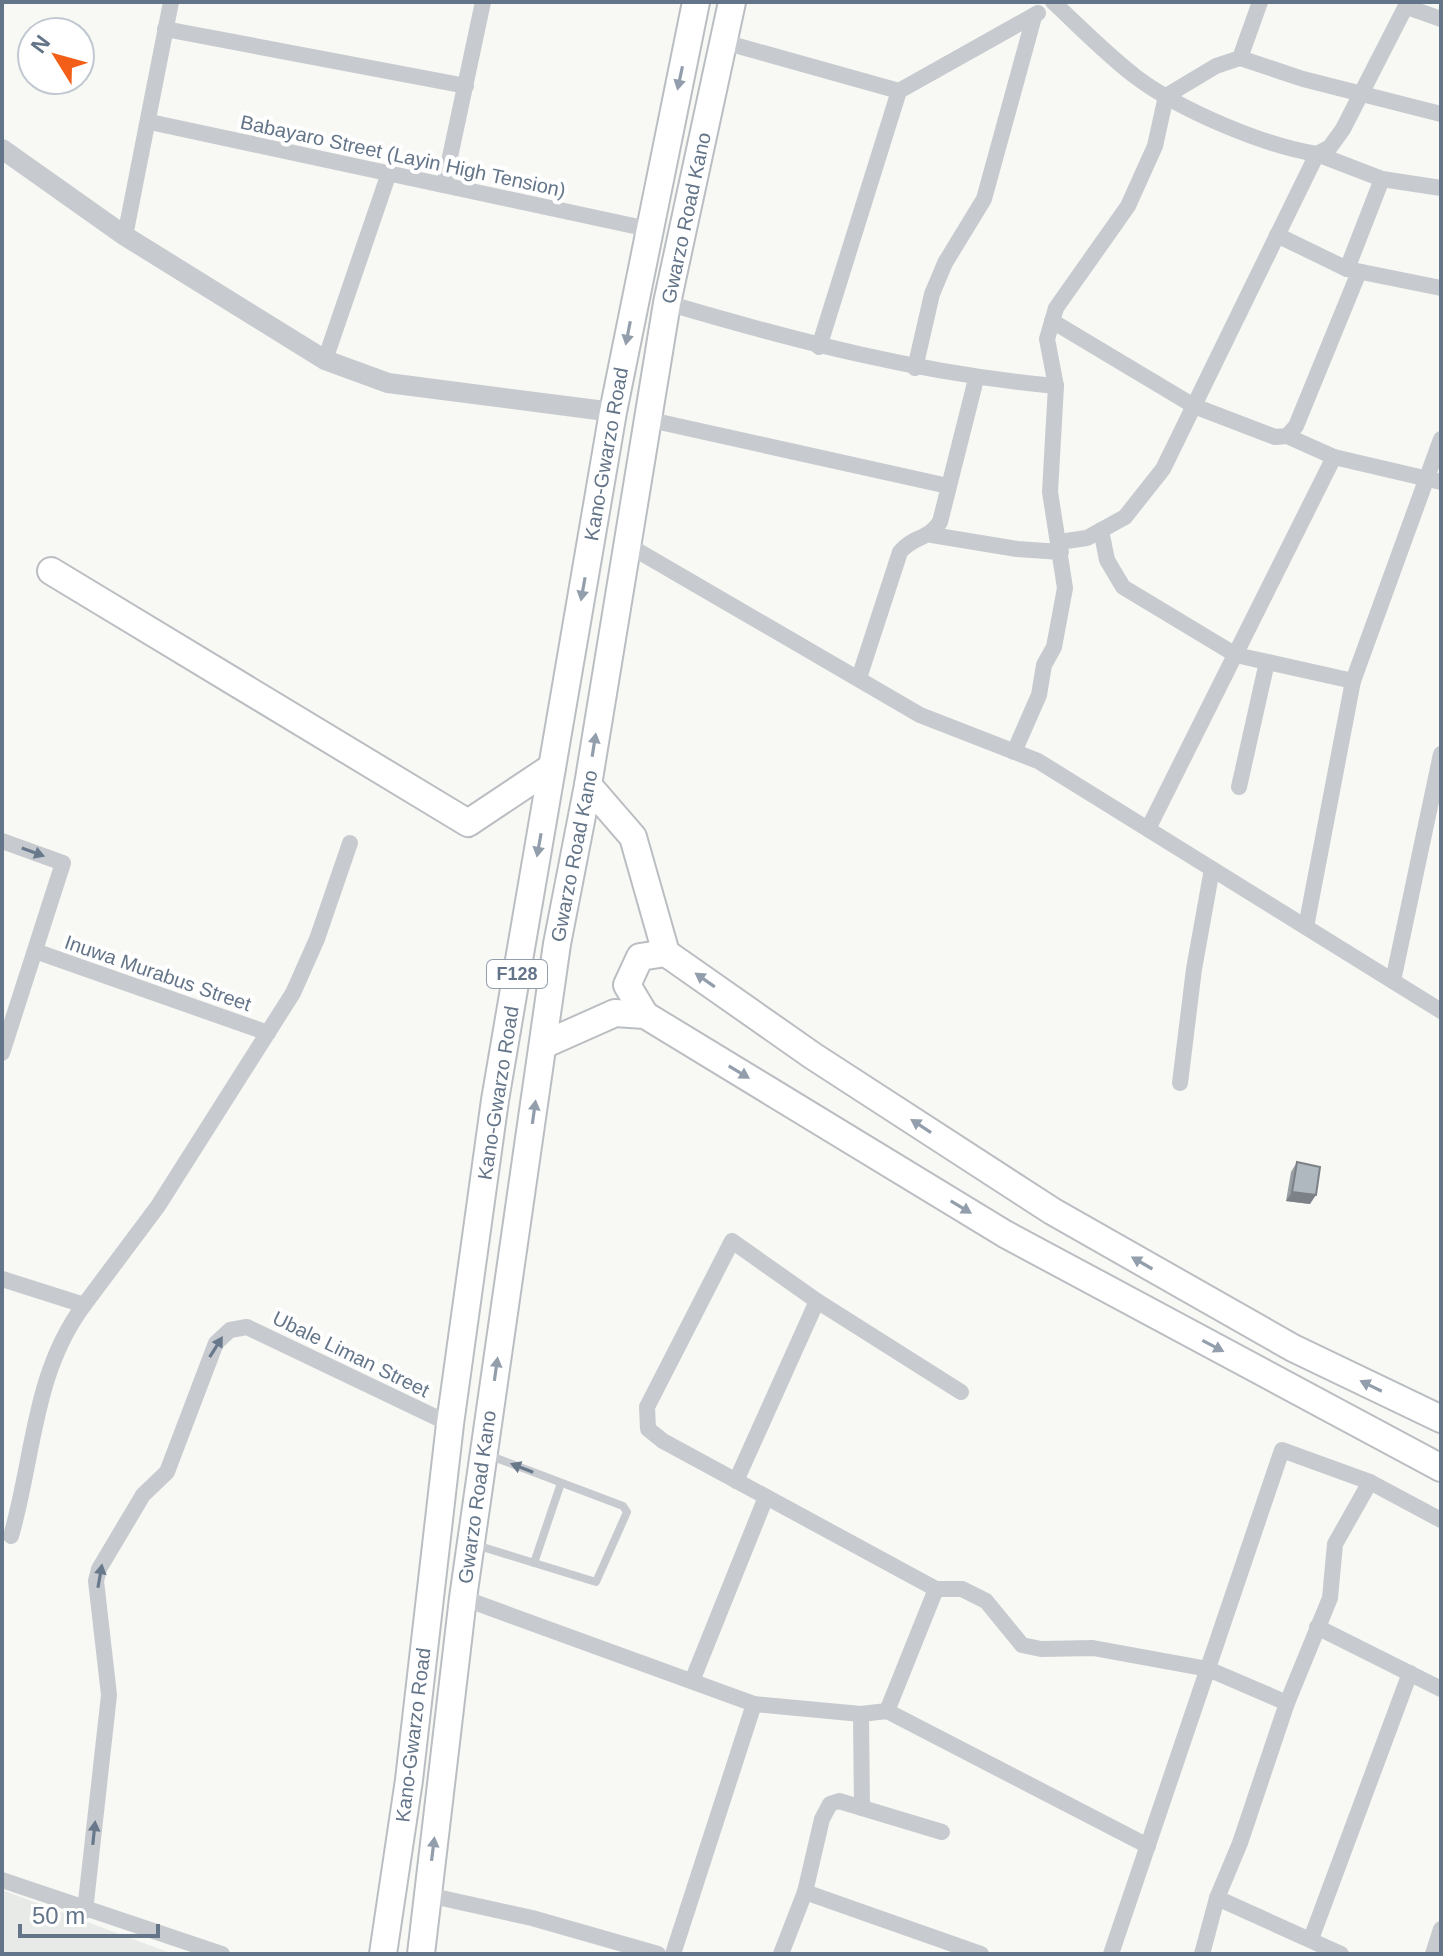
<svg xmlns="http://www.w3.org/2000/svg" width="1443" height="1956" viewBox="0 0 1443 1956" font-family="Arial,sans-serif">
<rect width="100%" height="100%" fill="#f8f8f4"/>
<path fill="#e8eae8" d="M2 1890 173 1954H2Z"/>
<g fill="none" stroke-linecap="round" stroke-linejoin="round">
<defs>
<g id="primary">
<path d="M51 571 468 823 552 767"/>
<path d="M588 785 633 837 666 953 813 1056 1052 1211 1293 1348 1441 1419"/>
<path d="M645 1015 627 985 640 957 666 953"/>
<path d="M543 1045 615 1013 645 1015 1005 1234 1441 1468"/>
<path d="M383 1954 409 1780 450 1424 495 1100 613 412 696 2"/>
<path d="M421 1954 463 1598 557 944 588 785 667 303 732 2"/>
</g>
</defs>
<use href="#primary" stroke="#babec2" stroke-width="30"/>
<g stroke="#c7cbcf" stroke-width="8">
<path d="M476 1545 596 1582 627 1512 623 1506 488 1455"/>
<path d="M534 1563 561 1483"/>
</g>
<g stroke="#c7cbcf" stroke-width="16">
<path d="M1053 2C1080 27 1106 54 1136 77 1180 110 1262 145 1317 154L1330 147 1343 129 1408 2"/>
<path d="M1407 7 1441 19"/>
<path d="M165 29 466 86"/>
<path d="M724 42 899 91 1038 13"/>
<path d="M1240 58 1303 79 1441 114"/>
<path d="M150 122 648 229"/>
<path d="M444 185 483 2"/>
<path d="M1277 235 1347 269 1441 288"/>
<path d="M125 236 171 2"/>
<path d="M1347 269 1382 179"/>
<path d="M667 303C796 341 922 374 1056 386"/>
<path d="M1052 321 1194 406 1275 437 1287 436 1296 426 1359 272"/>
<path d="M819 347 899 91"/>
<path d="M325 360 389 173"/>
<path d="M915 368 932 294 945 263 984 199 1034 17"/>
<path d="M646 419 948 486"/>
<path d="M1287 436 1334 457 1441 482"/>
<path d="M1101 530 1107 560 1123 587 1236 655 1353 681"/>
<path d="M932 535 1017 549 1061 552"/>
<path d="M1059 542 1087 538 1125 517 1163 469 1317 154 1382 179 1441 188"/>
<path d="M626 544 920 715 1038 761 1441 1011"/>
<path d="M859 678 900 552C913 536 928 540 940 522L976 379"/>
<path d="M1014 752 1039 695 1044 665 1054 647 1065 588 1050 492 1056 386 1047 339 1056 308 1128 206 1155 146 1166 96 1216 66 1240 58 1260 2"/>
<path d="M1239 787 1267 662"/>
<path d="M1148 829 1334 457"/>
<path d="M2 841 63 863 2 1053"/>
<path d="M1306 927 1353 681 1441 439"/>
<path d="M35 951 268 1033"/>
<path d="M1393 981 1441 754"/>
<path d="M1180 1083 1194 969 1212 869"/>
<path d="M2 1279 84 1305 158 1206 293 993 317 939 350 843"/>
<path d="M961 1392 817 1301 732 1241 647 1407 648 1429 663 1441 936 1589H962L986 1601 1022 1645 1041 1649 1093 1648 1208 1669 1287 1703"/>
<path d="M736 1481 817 1301"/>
<path d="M11 1536C34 1457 33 1373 84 1305"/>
<path d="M463 1598 754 1704 861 1714 887 1711 1148 1846"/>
<path d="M1317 1627 1441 1689"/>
<path d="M692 1681 766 1497"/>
<path d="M887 1711 936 1589"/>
<path d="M861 1714 862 1808"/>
<path d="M2 1880 222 1954"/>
<path d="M805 1892 981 1954"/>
<path d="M428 1895 532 1918 658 1954"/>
<path d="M1217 1898 1341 1954"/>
<path d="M85 1911 109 1695 96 1581 99 1569 143 1495 167 1472 216 1343 230 1330 247 1327 450 1424"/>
<path d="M1311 1939 1410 1673"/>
<path d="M673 1954 754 1704"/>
<path d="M781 1954 805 1892 822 1819 830 1804 839 1801 942 1832"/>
<path d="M1111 1954 1282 1450 1370 1482 1441 1520"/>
<path d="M1202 1954 1217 1898 1240 1843 1287 1703 1330 1598 1335 1544 1370 1482"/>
<path d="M1433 1954 1441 1929"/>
</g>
<path stroke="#c7cbcf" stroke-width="20" d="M2 149 125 236 325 360 388 383 613 412"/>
<use href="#primary" stroke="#fff" stroke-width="26"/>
</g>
<path fill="#979ea4" d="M1297 1162 1310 1204 1286 1201 1291 1172Z"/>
<path fill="#7b8186" d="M1292 1192 1316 1195 1310 1204 1286 1201Z"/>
<path fill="#b0b8bf" stroke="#7b8186" stroke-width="2" d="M1297 1162 1320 1167 1316 1195 1292 1192Z"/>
<defs><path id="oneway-solid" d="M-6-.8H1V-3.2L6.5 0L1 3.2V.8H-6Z" transform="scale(2)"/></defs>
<g fill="#929eac">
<use href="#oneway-solid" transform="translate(680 78) rotate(102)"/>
<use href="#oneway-solid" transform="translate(628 333) rotate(101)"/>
<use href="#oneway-solid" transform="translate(583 589) rotate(100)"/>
<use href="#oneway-solid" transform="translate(594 745) rotate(-81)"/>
<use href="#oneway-solid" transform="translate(539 845) rotate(100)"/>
<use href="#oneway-solid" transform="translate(705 980) rotate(-145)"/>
<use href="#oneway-solid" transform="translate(739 1072) rotate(31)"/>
<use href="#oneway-solid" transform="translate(534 1112) rotate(-82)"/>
<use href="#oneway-solid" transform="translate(921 1126) rotate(-147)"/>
<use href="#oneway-solid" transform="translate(961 1207) rotate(31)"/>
<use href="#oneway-solid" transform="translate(1142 1263) rotate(-150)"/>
<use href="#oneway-solid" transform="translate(1213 1346) rotate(28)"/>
<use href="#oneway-solid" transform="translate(496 1369) rotate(-82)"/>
<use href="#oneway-solid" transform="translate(1371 1386) rotate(-154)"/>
<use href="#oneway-solid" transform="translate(433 1849) rotate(-83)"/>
</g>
<g fill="#69798c">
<use href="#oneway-solid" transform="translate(33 852) rotate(20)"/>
<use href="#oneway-solid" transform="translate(216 1347) rotate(-58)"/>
<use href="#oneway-solid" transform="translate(522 1468) rotate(-159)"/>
<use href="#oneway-solid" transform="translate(100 1576) rotate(-80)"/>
<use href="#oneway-solid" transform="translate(94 1833) rotate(-84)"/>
</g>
<g text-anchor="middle" stroke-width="8" stroke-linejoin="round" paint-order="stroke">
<rect fill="#fff" stroke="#929eac" stroke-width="2" x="487" y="960" width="60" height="28" rx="6"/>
<g font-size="18" font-weight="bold" fill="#647589">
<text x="517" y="980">F128</text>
</g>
<g font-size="20" fill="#647589" stroke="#fff">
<text transform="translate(403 156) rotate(12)" y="7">Babayaro Street (Layin High Tension)</text>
<text transform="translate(686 218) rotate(-78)" y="7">Gwarzo Road Kano</text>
<text transform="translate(606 454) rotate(-80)" y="7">Kano-Gwarzo Road</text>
<text transform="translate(574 856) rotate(-79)" y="7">Gwarzo Road Kano</text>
<text transform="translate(158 973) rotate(19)" y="7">Inuwa Murabus Street</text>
<text transform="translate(498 1093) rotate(-81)" y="7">Kano-Gwarzo Road</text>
<text transform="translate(351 1354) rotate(26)" y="7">Ubale Liman Street</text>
<text transform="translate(477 1497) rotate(-82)" y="7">Gwarzo Road Kano</text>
<text transform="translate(413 1735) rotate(-83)" y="7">Kano-Gwarzo Road</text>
</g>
</g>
<rect width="1443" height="1956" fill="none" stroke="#647589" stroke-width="8"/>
<g transform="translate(56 56) rotate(307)"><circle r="38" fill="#ffffff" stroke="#c1c8d0" stroke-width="2"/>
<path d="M0-6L14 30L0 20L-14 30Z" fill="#f35f19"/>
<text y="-12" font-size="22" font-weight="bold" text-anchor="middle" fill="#647589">N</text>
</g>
<path d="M20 1924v12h138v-12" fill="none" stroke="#647589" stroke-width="4"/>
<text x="32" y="1924" font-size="24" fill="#647589" stroke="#ffffff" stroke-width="6" paint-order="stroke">50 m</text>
</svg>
